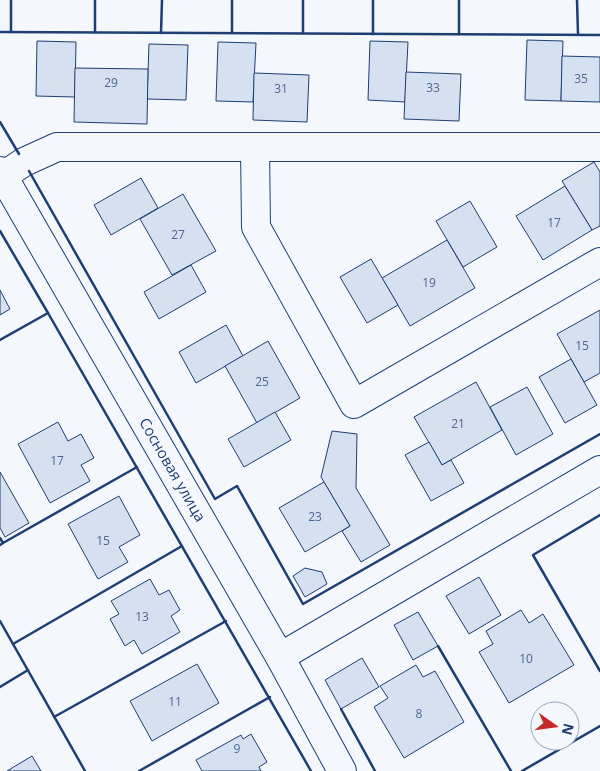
<svg xmlns="http://www.w3.org/2000/svg" width="600" height="771" viewBox="0 0 600 771" font-family="'Open Sans',sans-serif">
<rect width="100%" height="100%" fill="#f4f7fb"/>
<g fill="#d5e0f0" stroke="#1d3f73">
<path d="M527 40 563 41 561 101 525 100Z"/>
<path d="M37 41 76 42 75 97 36 96Z"/>
<path d="M370 41 408 42 405 102 368 100Z"/>
<path d="M218 42 256 43 253 102 216 101Z"/>
<path d="M149 44 188 45 186 100 147 99Z"/>
<path d="M562 56 600 57V102L561 101Z"/>
<path d="M75 68 148 69 147 124 74 122Z"/>
<path d="M406 72 461 74 459 121 404 119Z"/>
<path d="M254 73 309 75 307 122 253 120Z"/>
<path d="M594 162 600 172V226L592 230 562 181Z"/>
<path d="M141 178 158 208 111 235 94 205Z"/>
<path d="M565 186 592 230 543 260 516 216Z"/>
<path d="M183 194 216 251 172 275 140 219Z"/>
<path d="M470 201 497 247 463 267 436 221Z"/>
<path d="M447 240 475 288 410 326 382 278Z"/>
<path d="M371 259 398 305 367 323 340 277Z"/>
<path d="M191 265 206 292 159 319 144 292Z"/>
<path d="M0 290 10 309 0 315Z"/>
<path d="M600 310V373L584 382 557 334Z"/>
<path d="M226 325 243 356 196 383 179 352Z"/>
<path d="M268 341 300 398 257 423 225 366Z"/>
<path d="M571 359 597 405 565 423 539 377Z"/>
<path d="M476 382 502 430 442 465 414 417Z"/>
<path d="M527 387 553 434 516 455 490 407Z"/>
<path d="M275 412 291 440 244 467 228 439Z"/>
<path d="M58 422 68 441 81 434 94 458 81 465 90 481 50 503 18 444Z"/>
<path d="M332 431 357 434 356 488 390 545 361 562 342 531 350 526 321 477Z"/>
<path d="M429 442 442 465 451 460 464 483 431 501 405 455Z"/>
<path d="M0 472 29 523 5 537 0 528Z"/>
<path d="M324 482 350 526 305 552 279 508Z"/>
<path d="M119 496 140 535 119 547 128 562 98 579 68 524Z"/>
<path d="M305 568 322 572 327 584 305 597 293 576Z"/>
<path d="M479 577 501 615 469 634 446 596Z"/>
<path d="M150 579 159 595 169 590 180 610 171 616 180 632 142 654 134 640 125 646 110 619 119 614 111 601Z"/>
<path d="M521 610 529 623 543 614 574 665 509 703 479 652 493 644 486 631Z"/>
<path d="M418 612 438 646 413 660 394 625Z"/>
<path d="M362 658 379 687 341 709 325 680Z"/>
<path d="M197 664 219 703 152 741 130 701Z"/>
<path d="M416 665 423 677 435 671 464 722 404 758 374 707 388 698 380 686Z"/>
<path d="M251 734 267 762 259 767 261 771H202L196 760 241 735 243 739Z"/>
<path d="M32 756 41 771H7Z"/>
</g>
<g fill="none" stroke-linecap="round" stroke-linejoin="round">
<defs>
<g id="minor">
<path d="M255 147 256 227 354 404 600 262"/>
<path id="s1" d="M0 171 280 657 342 771"/>
<path d="M3 176 24 162 57 147H600"/>
<path d="M280 657 600 470"/>
</g>
</defs>
<use href="#minor" stroke="#1d3f73" stroke-width="30"/>
<use href="#minor" stroke="#f4f7fb" stroke-width="28"/>
<g stroke="#1d3f73" stroke-width="2.5">
<path d="M577 0 578 34"/>
<path d="M0 32 600 35"/>
<path d="M11 32V0"/>
<path d="M95 32V0"/>
<path d="M161 33 162 0"/>
<path d="M232 33V0"/>
<path d="M303 33V0"/>
<path d="M373 34V0"/>
<path d="M459 34V0"/>
<path d="M0 122 19 154"/>
<path d="M29 171 215 499 237 486 303 604 600 434"/>
<path d="M0 231 48 313"/>
<path d="M0 340 48 313 311 771"/>
<path d="M600 515 533 555 600 671"/>
<path d="M0 538 3 543 0 545"/>
<path d="M3 543 137 467"/>
<path d="M0 621 85 771"/>
<path d="M13 644 182 546"/>
<path d="M438 646 511 771"/>
<path d="M0 687 28 670"/>
<path d="M341 709 375 771"/>
<path d="M54 717 226 621"/>
<path d="M139 771 270 697"/>
<path d="M522 771 600 726"/>
</g>
</g>
<g text-anchor="middle" stroke-width="4" stroke-linejoin="round" paint-order="stroke">
<g font-size="12" fill="#4b6792">
<text x="581" y="83">35</text>
<text x="111" y="87">29</text>
<text x="433" y="92">33</text>
<text x="281" y="93">31</text>
<text x="554" y="227">17</text>
<text x="178" y="239">27</text>
<text x="429" y="287">19</text>
<text x="582" y="350">15</text>
<text x="262" y="386">25</text>
<text x="458" y="428">21</text>
<text x="57" y="465">17</text>
<text x="315" y="521">23</text>
<text x="103" y="545">15</text>
<text x="142" y="621">13</text>
<text x="526" y="663">10</text>
<text x="175" y="706">11</text>
<text x="419" y="718">8</text>
<text x="237" y="753">9</text>
</g>
<g font-size="15" fill="#1d3f73" stroke="#f4f7fb">
<text dy="5" stroke="none"><textPath href="#s1" startOffset="345">Сосновая улица</textPath></text>
</g>
</g>
<g transform="translate(555 726) rotate(104)"><circle r="24" fill="#f4f7fb" stroke="#9eadc5"/>
<path d="M0-4L9 19L0 12L-9 19Z" fill="#c62828"/>
<text y="-8" font-size="14" font-weight="bold" text-anchor="middle" fill="#1d3f73">N</text>
</g>
</svg>
